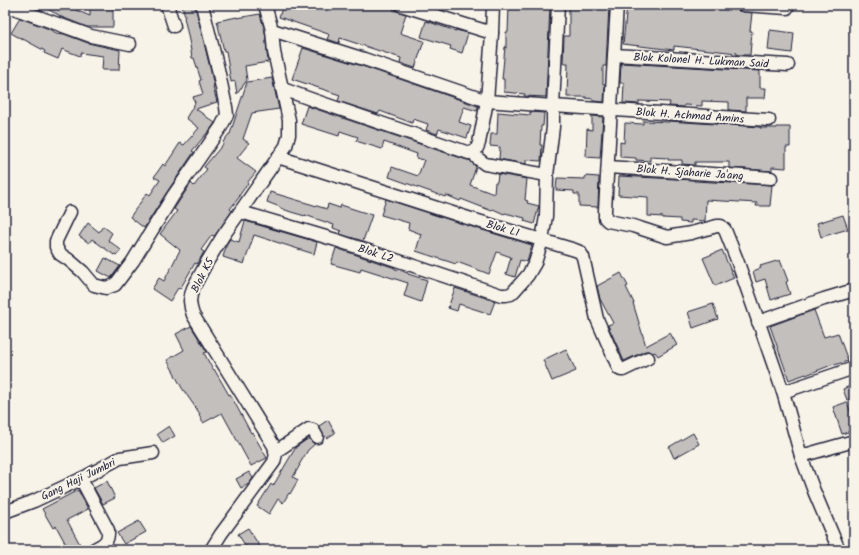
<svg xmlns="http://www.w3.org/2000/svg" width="859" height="555" viewBox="0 0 859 555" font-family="Kalam,sans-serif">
<rect width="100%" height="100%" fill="#f7f3e8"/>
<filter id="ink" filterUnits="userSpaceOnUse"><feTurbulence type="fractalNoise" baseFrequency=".025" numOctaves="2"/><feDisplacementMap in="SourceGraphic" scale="8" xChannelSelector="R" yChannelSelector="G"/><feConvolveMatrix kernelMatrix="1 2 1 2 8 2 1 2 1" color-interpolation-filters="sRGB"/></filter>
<g filter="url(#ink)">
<g fill="#c2bfbd" stroke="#22223b">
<path d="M39 5H64L90 16V8H113V27H87L59 16V15Z"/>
<path d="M182 5H195L211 72 214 87H213L217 102 196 109 215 123 207 134V133L192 151 194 152 167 192 144 228 130 217 147 193 150 195 160 180 154 177 163 164 165 166 180 143 184 145 199 128 186 118 195 103 193 97 203 94 199 81 201 80 194 58H192L190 45 184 17 185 16Z"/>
<path d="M283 5H384L394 8 393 10 406 14 400 33 424 41 415 68 400 63 401 58 340 38 339 43 327 39 329 35 328 34 279 17Z"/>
<path d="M509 5H550L546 97 524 96 525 94 504 92V79H502L505 47 506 48V32H508Z"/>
<path d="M569 5H609L606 66H603V84H605L604 102 593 101V99L586 98V97H567L568 63H563L564 36H569Z"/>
<path d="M627 5H728L736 6V9L739 11 752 13 750 31H752L750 55H737V53L674 46V50L623 44Z"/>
<path d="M260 14 265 31 267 53 268 62 245 66 247 80 237 94 235 81 231 82 226 51H224L217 21 237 17V18Z"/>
<path d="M20 18 49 29 56 33 64 34 88 43 101 46 120 50 119 70H102L103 56 81 53 80 56 62 49 58 59 44 53 45 51 23 39V40L11 33Z"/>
<path d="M426 21 456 31V30L468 33 462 53 450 49 451 46 421 37Z"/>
<path d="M770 30 794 33 792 53 768 50Z"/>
<path d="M303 48 362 66 478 106 477 111 464 107 459 122 471 126 467 138 439 129 437 134 426 130 428 124 413 119 412 123 380 111 378 114 338 101 340 95 292 79Z"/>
<path d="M621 63 760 71V88H766L765 98H746V111L729 110V102L702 101V106L684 105V107L669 106 670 102 639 101V104L623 103 624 83H620Z"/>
<path d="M272 78 279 109 252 113 243 139 249 143 237 158 256 172 247 183H248L239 196H240L230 209 232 211 216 234 214 236 212 235 201 250 204 252 197 264 195 263 180 289 178 288 170 301 152 289 159 278 164 281 180 250 160 234 177 211 174 209 191 183 194 186 207 169 204 167 224 143 223 142 229 134H230L247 82Z"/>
<path d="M307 106 467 160H470L476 167 470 185 494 194 495 182H497L498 174 527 179 525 200 528 201 527 203 539 206 534 224 524 221 525 218 505 213 504 214 493 209 492 211 461 199 460 201 446 195 445 197 389 177 392 167 418 176 424 160 416 158 417 154 384 142 382 149 356 141 358 137 340 131 339 136 301 124Z"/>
<path d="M498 112 530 115V112L544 113 543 126H541L540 145H542L541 161 526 160V164L499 159 500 147 490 146 491 134H497Z"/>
<path d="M592 116 603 117 600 158 586 157 587 129 592 130Z"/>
<path d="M643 121 669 122V121L760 127V128H777V127H790V147H786V168L772 167V171L729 168V162H695V165L682 164V160H668V158L650 157V161L636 160V158L620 157V142L624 143 625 123 643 124Z"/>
<path d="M585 176 599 177 598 207 579 206V194H574V191L556 190 557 178 585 179Z"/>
<path d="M619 176 694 180V181L712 182 772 185 770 206H756L757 203 706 200 705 221 691 220V223L680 222V219L663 218V217L648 216V197L618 195Z"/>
<path d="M270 192 327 209 328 204 340 208 341 205 372 215 363 241 340 234 341 231 333 228 334 225 305 215V216L291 212 280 208V207L267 202Z"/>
<path d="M386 199 466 225 532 245 527 262 520 260 515 277 506 274 511 257 497 252 489 274 457 262 456 264 416 251 421 234 408 229 409 223 381 215Z"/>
<path d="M843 215 848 229 821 237 817 223Z"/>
<path d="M245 221 317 242 314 254 254 235 244 264 223 257 227 243 230 239 239 242Z"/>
<path d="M88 223 99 232 103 226 112 233 108 240 121 250 117 255 115 254 114 255 92 239 89 243 79 236Z"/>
<path d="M336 248 395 268V269L408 273V274L427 280 421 302 404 296 408 283 361 268 360 272 331 264Z"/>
<path d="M722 250 734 278 715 286 703 258Z"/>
<path d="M105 258 120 266 111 278 98 271Z"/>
<path d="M780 260 788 281 786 282 790 294 771 300 765 279 756 282 753 271 761 268 760 266Z"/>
<path d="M621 273 628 286 626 287 634 303H633L646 346 670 333 677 345 658 356 655 352 653 353 648 351H645L624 361 610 330 608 325 613 323 600 299 597 286Z"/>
<path d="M455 288 495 301 490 314 459 304 457 311 448 308Z"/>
<path d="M713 304 718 319 693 328 688 312Z"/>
<path d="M814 310 824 337 838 333 848 361 834 365V364L806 375V374L789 380 770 326Z"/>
<path d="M191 326 207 352 204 353 213 370 214 369 221 381 229 395 230 394 251 433 252 432 267 458 251 466 222 413 203 423 199 415 200 414 182 388 175 375V374L167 360 184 350 176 334Z"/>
<path d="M566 349 576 371 552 381 543 360Z"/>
<path d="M854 384V397L847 400 843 389Z"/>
<path d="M847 402 854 422V430L842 434 833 407Z"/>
<path d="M328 420 335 433 327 438 325 436H324L319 426Z"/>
<path d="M169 426 175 436 163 443 157 434Z"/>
<path d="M693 433 699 444 674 458 669 447Z"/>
<path d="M309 438 313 443 315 444 308 450 299 465H300L293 477 298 480 290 494 289 493 283 503 278 499 269 514 257 506 271 484 273 486 296 447Z"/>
<path d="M249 472 253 478 249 484 241 488 236 479Z"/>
<path d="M107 481 115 498 103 504 94 488Z"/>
<path d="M78 490 88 509 67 520 83 550H69L56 526 53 528 42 509Z"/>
<path d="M139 521 146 532 124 544 117 533Z"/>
<path d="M248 528 262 550H248L238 534Z"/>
</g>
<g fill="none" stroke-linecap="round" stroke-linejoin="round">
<defs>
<g id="minor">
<path d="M5 5 91 36 130 44"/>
<path d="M167 5 174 26"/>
<path d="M401 5 492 33"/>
<path d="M617 5 605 210V218L608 221 633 226 667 237 691 233 717 226H721L725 230 737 260 783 392 801 456 814 491 839 550"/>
<path d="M743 5 787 8"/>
<path d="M272 30 364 59 487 101 553 106 769 120"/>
<path d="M614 55 788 65"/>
<path d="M283 89 316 101 469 153C476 152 477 149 479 143L487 101 492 33 493 5"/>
<path d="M474 152 477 158 485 164 547 175"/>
<path d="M278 157 468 218 575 250 580 252 583 257 597 319 619 369 621 370H623L648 358"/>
<path d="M608 167 771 178"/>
<path d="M70 212 56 241V247L60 254 69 260 83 272 94 285 106 288 115 285 133 261 173 196 221 127 227 115 226 107 218 69 202 5"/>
<path d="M241 212 336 240 501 295H506L511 294 514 291 528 275 535 263 542 240 546 216 547 175 553 127V106L558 5"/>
<path d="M758 322 824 299 854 290"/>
<path d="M783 392 854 368"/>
<path d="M275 452 309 429 313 430 317 437"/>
<path d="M801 456 854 441"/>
<path d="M81 479 108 530C109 543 103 544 93 550"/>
<path d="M5 512 34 501 81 479 120 458 153 453"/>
<path d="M211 550 221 534 274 462 276 454 274 446 193 315 191 308 190 301 191 295 193 288 207 262 223 236 286 146 289 135V120L274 52 272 30 265 5"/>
</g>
</defs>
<use href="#minor" stroke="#22223b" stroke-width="15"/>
<use href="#minor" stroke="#f7f3e8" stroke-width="12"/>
</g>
</g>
<g text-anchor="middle" stroke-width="4" stroke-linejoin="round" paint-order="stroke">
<g font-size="11" fill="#22223b" stroke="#f7f3e8">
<text transform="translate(701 60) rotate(3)" y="4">Blok Kolonel H. Lukman Said</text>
<text transform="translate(690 115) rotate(4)" y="4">Blok H. Achmad Amins</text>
<text transform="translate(690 172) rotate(4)" y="4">Blok H. Sjaharie Ja'ang</text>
<text transform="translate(503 228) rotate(16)" y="4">Blok L1</text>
<text transform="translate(376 253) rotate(18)" y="4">Blok L2</text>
<text transform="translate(202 275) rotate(-63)" y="4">Blok K5</text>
<text transform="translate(78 479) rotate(-26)" y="4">Gang Haji Jumbri</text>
</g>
</g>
<rect width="859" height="555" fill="none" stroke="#f7f3e8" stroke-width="20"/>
<rect x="10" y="10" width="839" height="535" fill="none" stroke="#22223b" stroke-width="1.5" filter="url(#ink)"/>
</svg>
